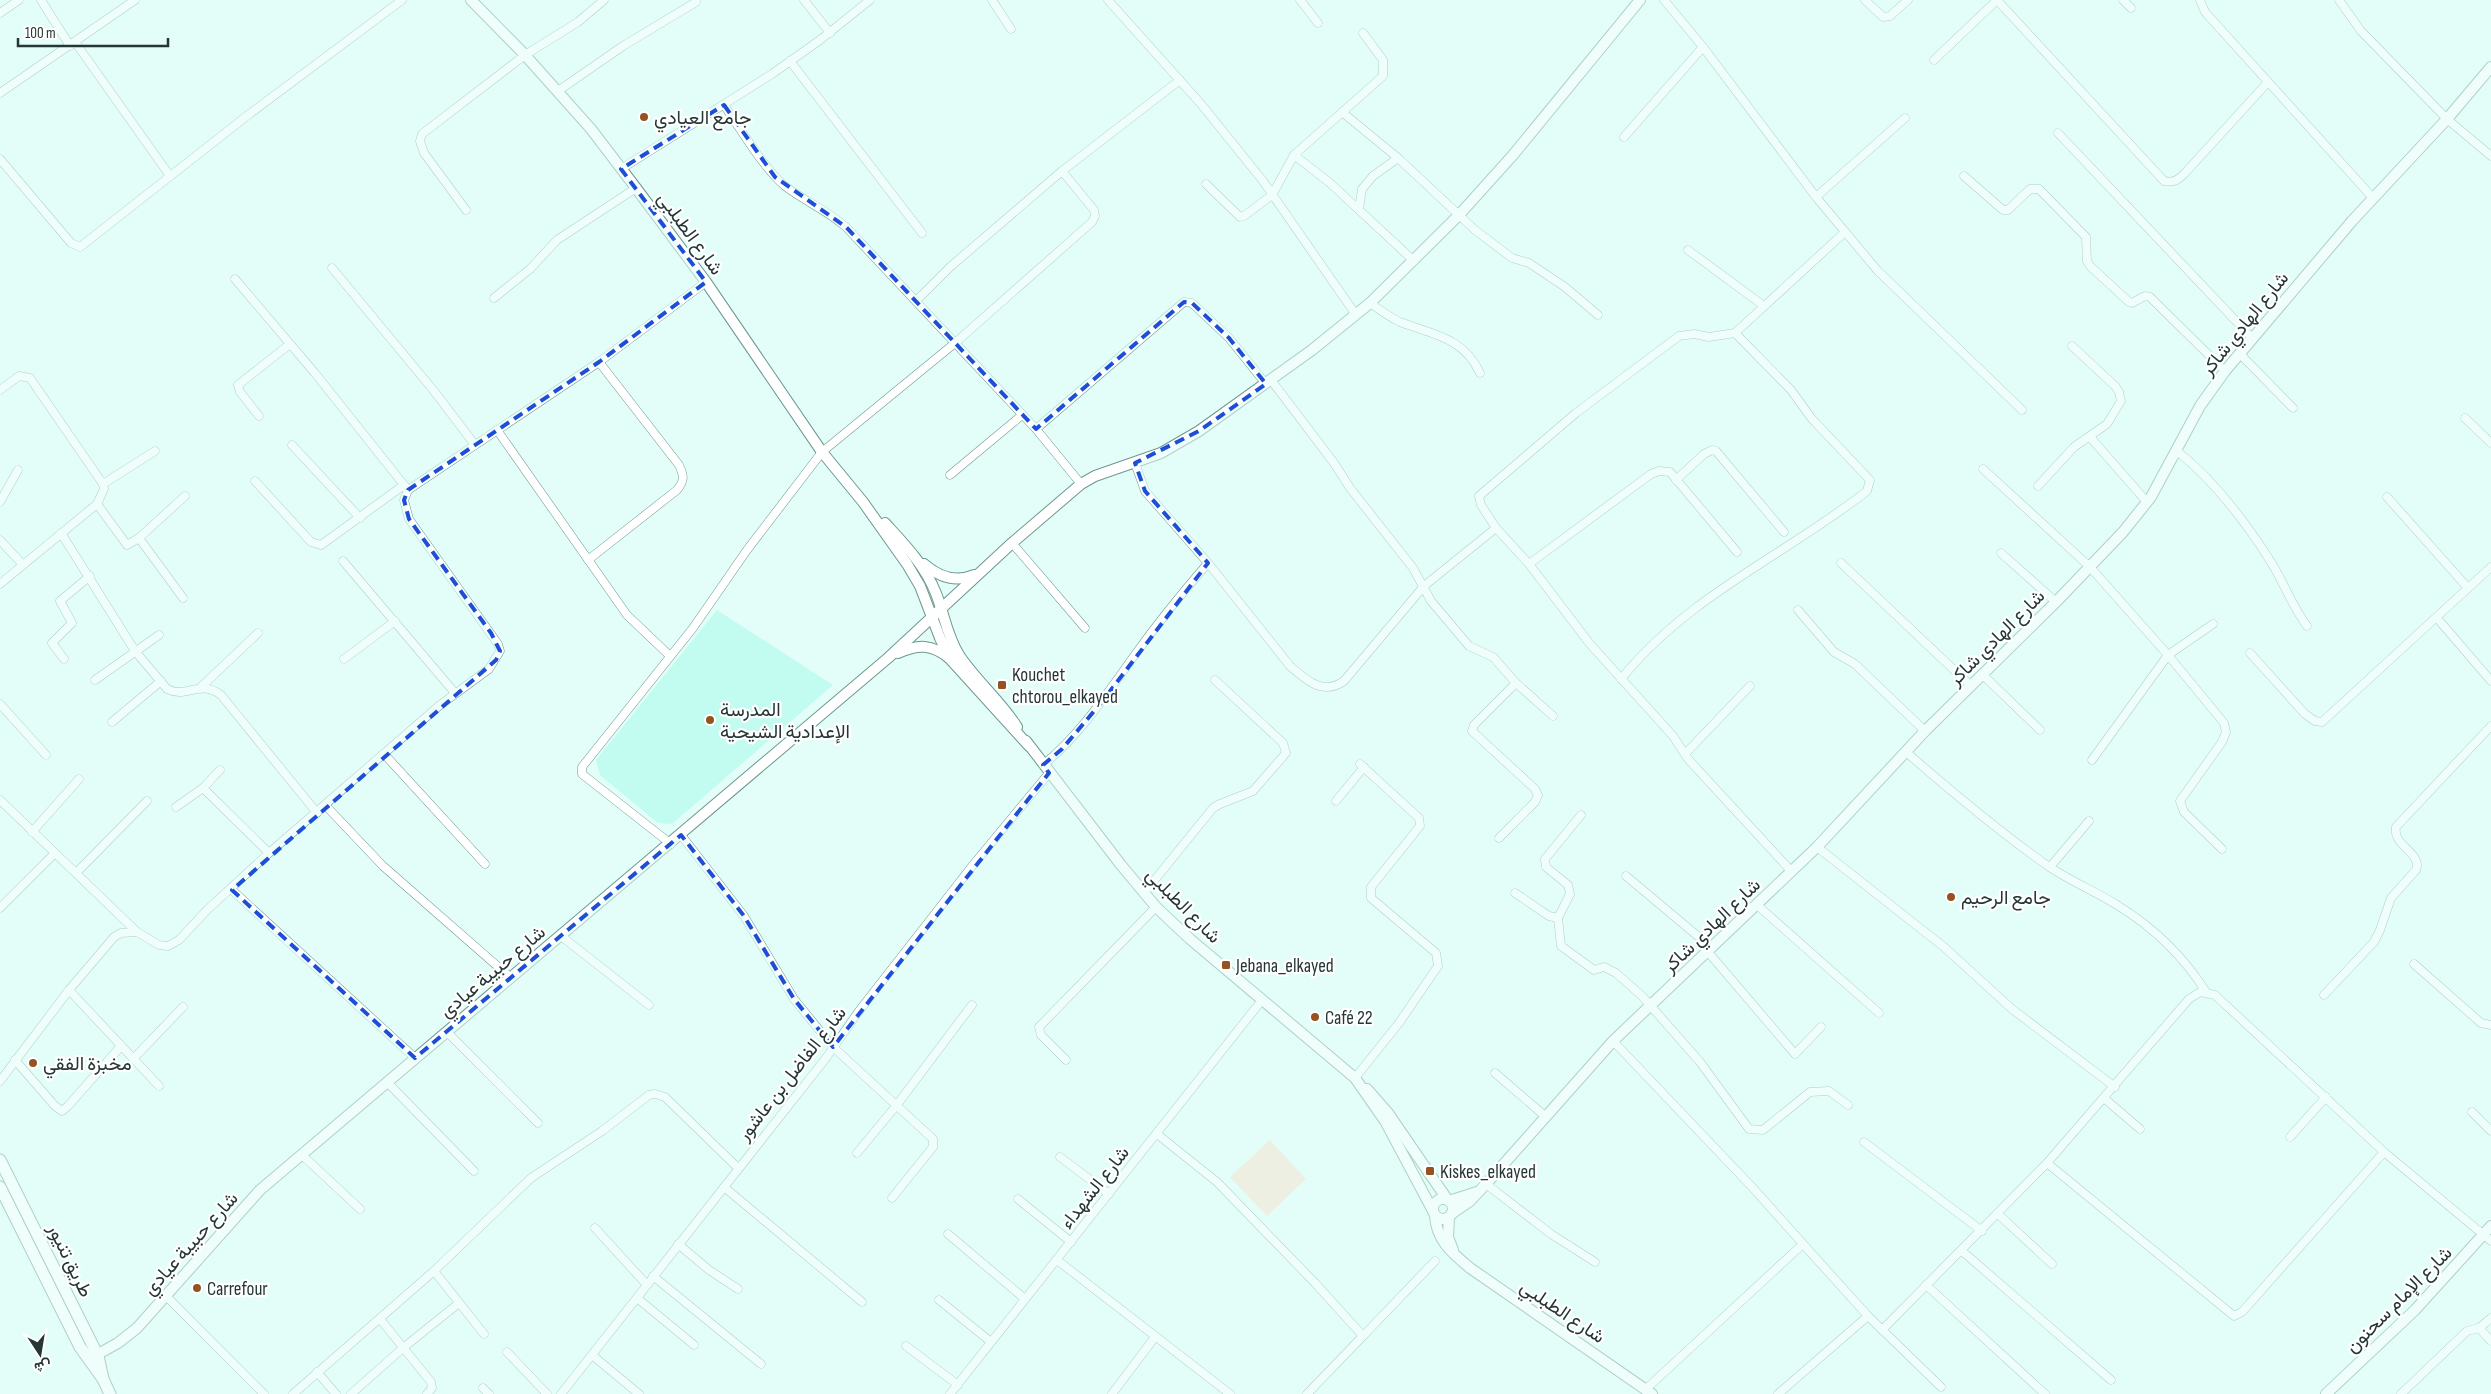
<svg xmlns="http://www.w3.org/2000/svg" width="2491" height="1394" viewBox="0 0 2491 1394" font-family="'Sofia Sans Condensed',Vazirmatn,sans-serif">
<rect width="100%" height="100%" fill="#e3fef8"/>
<path fill="#c2fbef" d="M717 610 833 685 672 824 658 823 600 775 596 760Z"/>
<path fill="#f9ddcb" d="M1270 1140 1306 1179 1267 1216 1230 1177Z"/>
<g fill="none" stroke-linecap="round" stroke-linejoin="round">
<defs>
<g id="minor">
<path d="M41 0 70 46"/>
<path d="M804 0 830 33"/>
<path d="M992 0 1011 29"/>
<path d="M1108 0 1201 104 1263 181 1356 315"/>
<path d="M1300 0 1318 23"/>
<path d="M1664 0 1703 47 1816 197 1877 270 2022 410"/>
<path d="M1865 0 1883 17 1890 16 1908 0"/>
<path d="M1997 0 2164 181C2174 183 2178 180 2185 173L2268 82"/>
<path d="M2123 0 2131 8"/>
<path d="M2200 0 2205 12 2373 198"/>
<path d="M2339 0 2361 31 2447 119 2491 156"/>
<path d="M0 13 19 0"/>
<path d="M75 42 170 176"/>
<path d="M1934 60 1997 0"/>
<path d="M790 61 922 233"/>
<path d="M558 91 623 46 696 2"/>
<path d="M0 93 135 0"/>
<path d="M724 105C740 128 764 169 785 186 804 201 827 210 846 227L1036 429 1081 484"/>
<path d="M1342 112 1398 158 1475 230 1512 258 1529 263 1565 287 1598 315"/>
<path d="M2058 133 2252 338"/>
<path d="M1624 137 1703 47"/>
<path d="M1294 155 1330 183 1414 261"/>
<path d="M0 159 71 243 80 247 248 115 402 0"/>
<path d="M621 169 772 74 820 40 870 0"/>
<path d="M1964 176 2003 210H2008L2030 189H2039L2086 237 2087 261 2090 266 2129 302 2132 303 2145 296 2150 297 2225 371"/>
<path d="M1206 184 1240 217 1244 216 1272 195 1294 155 1383 76V60L1363 33"/>
<path d="M1816 197 1905 118"/>
<path d="M1359 209 1362 189 1373 176 1398 158"/>
<path d="M466 210 424 153 420 141 422 134 525 55 578 22 604 0"/>
<path d="M1688 250 1764 306"/>
<path d="M332 268 434 391 475 445"/>
<path d="M235 279 314 372 408 490"/>
<path d="M494 298 530 269 557 240 636 188"/>
<path d="M916 301 950 267 1062 171 1180 80"/>
<path d="M1370 303C1380 310 1389 317 1400 322 1434 335 1463 337 1480 373"/>
<path d="M2240 354 2293 408"/>
<path d="M1271 380 1334 463 1350 488 1413 568 1431 601 1469 646 1493 657 1516 683 1553 716"/>
<path d="M0 390 19 376 30 378 103 484"/>
<path d="M259 416 240 392 238 385 290 344"/>
<path d="M2465 418 2491 443"/>
<path d="M1036 429 1184 302 1192 303 1229 338 1266 384"/>
<path d="M497 430 627 615 670 656"/>
<path d="M2090 437 2147 502"/>
<path d="M292 445 360 518"/>
<path d="M2177 451C2215 481 2245 521 2271 562 2284 583 2292 606 2307 626"/>
<path d="M1135 463 1145 491 1208 563 1290 666C1306 680 1323 696 1344 681L1424 586 1496 528"/>
<path d="M1983 469 2090 567 2168 655 2224 723 2226 732 2222 742 2180 801 2184 812 2222 849"/>
<path d="M950 475 1022 415"/>
<path d="M1676 480 1704 454 1712 450 1716 451 1784 532"/>
<path d="M255 481 311 542 321 545 404 485"/>
<path d="M2038 486 2074 447 2107 424 2121 401 2119 392 2115 386 2072 346"/>
<path d="M2387 497 2468 588"/>
<path d="M0 502 18 470"/>
<path d="M97 504 127 545 139 538 185 496"/>
<path d="M61 533 135 651 167 689C187 699 199 679 221 695L317 813"/>
<path d="M139 538 183 598"/>
<path d="M0 540 23 565"/>
<path d="M1012 543 1085 628"/>
<path d="M2001 553 2056 602"/>
<path d="M588 560 677 490C685 480 684 476 679 465L599 362"/>
<path d="M343 561 455 693"/>
<path d="M1841 563 1971 686"/>
<path d="M1529 564 1651 474 1659 471 1670 472 1737 552"/>
<path d="M0 584 97 504 104 489 103 484 155 451"/>
<path d="M1798 610 1834 652 1855 664 1925 731"/>
<path d="M2437 618 2491 681"/>
<path d="M2250 653 2305 714 2315 721 2322 722 2491 567"/>
<path d="M64 659 52 643 72 623 60 601 90 576"/>
<path d="M344 659 395 621"/>
<path d="M1983 675 2040 730"/>
<path d="M1621 679C1689 595 1784 556 1867 491L1870 480 1812 419 1791 390 1735 333"/>
<path d="M95 680 159 635"/>
<path d="M201 687 258 633"/>
<path d="M0 704 46 755"/>
<path d="M112 722 161 681"/>
<path d="M1906 752C1952 792 1998 831 2048 866 2070 881 2095 891 2117 905 2153 927 2184 957 2206 992"/>
<path d="M1685 754 1750 686"/>
<path d="M385 755 485 864"/>
<path d="M2092 760 2168 655 2213 624"/>
<path d="M1043 765C1080 735 1106 695 1134 656 1157 624 1182 593 1208 563"/>
<path d="M203 788 269 853"/>
<path d="M0 800 137 932"/>
<path d="M1336 801 1364 767"/>
<path d="M326 806 383 866 511 978"/>
<path d="M176 807 203 788 220 770"/>
<path d="M1581 815 1545 859 1546 867 1568 885 1570 894 1558 918 1561 946 1594 970 1604 967 1616 973 1642 996 1700 1062 1749 1129 1763 1130 1810 1092 1829 1091 1848 1105"/>
<path d="M32 832 79 779"/>
<path d="M681 835 744 916 794 999 833 1047 933 1139V1147L892 1198"/>
<path d="M1499 838 1535 802 1538 795 1535 789 1472 731 1474 725 1516 683"/>
<path d="M671 844 582 774V767L693 628 747 550 822 452 955 343 1092 222 1095 216 1094 210 1062 171"/>
<path d="M1817 847 1944 947 2012 1009 2115 1087"/>
<path d="M2050 867 2089 821"/>
<path d="M1792 872 1688 759 1673 736 1590 644 1529 564 1496 528 1481 505 1479 496 1576 413 1679 336 1694 334 1709 337 1735 333 1845 232"/>
<path d="M76 873 147 801"/>
<path d="M1626 876 1712 948"/>
<path d="M232 890 415 1058"/>
<path d="M1145 892 1213 808 1220 804 1253 791 1286 753 1283 743 1215 680"/>
<path d="M1515 893 1549 916 1558 918"/>
<path d="M1757 905 1879 1013"/>
<path d="M0 908 54 854"/>
<path d="M561 936 649 1005"/>
<path d="M1708 952 1795 1054 1821 1027"/>
<path d="M2414 964 2481 1023 2491 1025"/>
<path d="M69 990 159 1086"/>
<path d="M2324 995 2374 942 2380 930 2391 898 2416 870C2423 853 2392 846 2396 827L2491 726"/>
<path d="M447 1032 538 1123"/>
<path d="M1613 1041 1753 1188 1803 1244 1646 1389"/>
<path d="M133 1059 183 1007"/>
<path d="M15 1060 55 1106 62 1111 68 1106 121 1046"/>
<path d="M1066 1060 1041 1035 1039 1027 1156 907"/>
<path d="M1495 1073 1545 1116"/>
<path d="M1355 1078 1399 1023 1438 966 1436 953 1371 898V887L1420 826 1419 818 1360 764"/>
<path d="M0 1081 69 990 114 937 121 933 137 932 159 945 168 946 179 940 207 910 269 853 440 705 489 669 500 651 498 644 409 519 404 500 408 490 599 362 706 282"/>
<path d="M387 1082 474 1171"/>
<path d="M2105 1099 2140 1129"/>
<path d="M2472 1112 2491 1131"/>
<path d="M1157 1134 1217 1182 1315 1283 1363 1336 1307 1394"/>
<path d="M2290 1137 2326 1097"/>
<path d="M1864 1142 1982 1231"/>
<path d="M857 1153 896 1106 972 1005"/>
<path d="M302 1155 360 1209"/>
<path d="M1060 1157 1109 1194"/>
<path d="M2047 1163 2234 1316 2242 1312 2384 1152"/>
<path d="M1486 1184 1551 1234 1595 1262"/>
<path d="M724 1187 862 1302"/>
<path d="M1018 1199 1071 1242"/>
<path d="M1998 1214 2052 1264"/>
<path d="M595 1228 647 1285"/>
<path d="M948 1234 1025 1299"/>
<path d="M678 1244 709 1270 738 1289"/>
<path d="M1803 1244 1868 1316"/>
<path d="M1962 1251 2111 1380"/>
<path d="M1057 1260 1230 1394"/>
<path d="M434 1271 484 1334"/>
<path d="M653 1276 761 1364"/>
<path d="M1926 1285 2045 1394"/>
<path d="M167 1297 264 1394"/>
<path d="M637 1298 694 1345"/>
<path d="M939 1300 991 1342"/>
<path d="M380 1319 431 1382 432 1388 427 1394"/>
<path d="M2479 1328 2491 1341"/>
<path d="M1882 1330 2047 1163 2189 999 2200 992 2215 995 2384 1152 2491 1241"/>
<path d="M1363 1336 1435 1261"/>
<path d="M906 1346 958 1385"/>
<path d="M507 1352 547 1394"/>
<path d="M592 1355 639 1394"/>
<path d="M317 1372 336 1394"/>
<path d="M483 1388 489 1394"/>
<path d="M293 1394 434 1271 531 1178 602 1131 649 1095 655 1094 665 1097 738 1168"/>
<path d="M351 1394 403 1348 459 1303"/>
<path d="M561 1394 826 1058 859 1011 973 865 1049 773"/>
<path d="M950 1394 1262 1000"/>
<path d="M1112 1394 1155 1337"/>
<path d="M1778 1394 1868 1316 1941 1387"/>
<path d="M2401 1394 2467 1331 2479 1328 2491 1318"/>
</g>
<g id="tertiary">
<path d="M471 0 525 55 591 129 636 188 706 282 822 452 863 502 907 564 920 586 940 638 950 659 1029 746"/>
<path d="M885 523C904 544 924 564 935 591 944 612 946 634 959 655 976 681 1001 701 1017 727"/>
<path d="M924 564C939 577 955 583 974 575"/>
<path d="M898 653C918 644 932 644 949 658"/>
<path d="M1026 741 1121 865 1156 907 1190 939 1355 1078 1385 1121 1433 1211"/>
<path d="M1367 1089 1388 1113 1447 1199"/>
<circle cx="1443" cy="1209" r="10"/>
<path d="M1449 1201 1477 1192"/>
<path d="M1451 1214 1470 1201 1486 1184 1613 1041 1817 847 1925 731 2056 602 2123 532 2151 497 2200 406 2225 371 2352 221 2447 119 2491 67"/>
<path d="M1435 1215C1436 1240 1452 1253 1470 1268L1652 1394"/>
<path d="M1449 1217 1448 1237 1453 1250"/>
<path d="M91 1358 118 1343 137 1328 260 1190 888 658 1012 543 1081 484 1095 476 1161 453 1199 431 1312 350 1370 303 1459 215 1513 155 1640 0"/>
<path d="M2326 1394 2415 1310 2491 1226"/>
</g>
<g id="secondary">
<path d="M0 1160 98 1356 103 1379"/>
<path d="M0 1187 80 1347 103 1379 110 1394"/>
</g>
</defs>
<use href="#minor" stroke="#6d988f" stroke-width="9"/>
<use href="#tertiary" stroke="#6d988f" stroke-width="12"/>
<use href="#secondary" stroke="#6d988f" stroke-width="13"/>
<use href="#minor" stroke="#fff" stroke-width="8"/>
<use href="#tertiary" stroke="#fff" stroke-width="10"/>
<use href="#secondary" stroke="#fff" stroke-width="11"/>
</g>
<path d="M0 0H2491V1394H0ZM724 105 775 177 846 227 1036 429 1184 302 1192 303 1229 338 1266 384 1199 431 1135 463 1145 491 1208 563 1101 703 1062 749 1043 765 1049 773 833 1047 794 999 744 916 681 835 415 1058 232 890 496 660 500 651 491 633 409 519 404 500 408 490 599 362 706 282 621 169Z" fill="#e3fef8" fill-opacity=".55" fill-rule="evenodd"/>
<path fill="none" stroke="#1d4ed8" stroke-width="4" stroke-dasharray="10 6" stroke-linejoin="round" d="M724 105 775 177 846 227 1036 429 1184 302 1192 303 1229 338 1266 384 1199 431 1135 463 1145 491 1208 563 1101 703 1062 749 1043 765 1049 773 833 1047 794 999 744 916 681 835 415 1058 232 890 496 660 500 651 491 633 409 519 404 500 408 490 599 362 706 282 621 169Z"/>
<g fill="#955321" stroke="#fff" stroke-width="2">
<circle cx="644" cy="117" r="5"/>
<rect x="997" y="680" width="10" height="10" rx="2.5"/>
<circle cx="710" cy="720" r="5"/>
<circle cx="1951" cy="897" r="5"/>
<rect x="1221" y="960" width="10" height="10" rx="2.5"/>
<circle cx="1315" cy="1017" r="5"/>
<circle cx="33" cy="1063" r="5"/>
<rect x="1425" y="1166" width="10" height="10" rx="2.5"/>
<circle cx="197" cy="1288" r="5"/>
</g>
<g text-anchor="middle" stroke-width="4.5" stroke-linejoin="round" paint-order="stroke">
<g font-size="19" fill="#253734" stroke="#fff" text-anchor="start">
<text x="654" y="124">جامع العيادي</text>
<text x="1012" y="681">Kouchet<tspan x="1012" dy="22">chtorou_elkayed</tspan></text>
<text x="720" y="716">المدرسة<tspan x="720" dy="22">الإعدادية الشيحية</tspan></text>
<text x="1961" y="904">جامع الرحيم</text>
<text x="1236" y="972">Jebana_elkayed</text>
<text x="1325" y="1024">Café 22</text>
<text x="43" y="1070">مخبزة الفقي</text>
<text x="1440" y="1178">Kiskes_elkayed</text>
<text x="207" y="1295">Carrefour</text>
</g>
<g font-size="19" fill="#253734" stroke="#fff">
<text transform="translate(691 233) rotate(54)" y="7">شارع الطبلبي</text>
<text transform="translate(2244 323) rotate(-51)" y="7">شارع الهادي شاكر</text>
<text transform="translate(1996 637) rotate(-45)" y="7">شارع الهادي شاكر</text>
<text transform="translate(1184 905) rotate(45)" y="7">شارع الطبلبي</text>
<text transform="translate(1711 925) rotate(-44)" y="7">شارع الهادي شاكر</text>
<text transform="translate(492 971) rotate(-40)" y="7">شارع حبيبة عيادي</text>
<text transform="translate(791 1073) rotate(-52)" y="7">شارع الفاضل بن عاشور</text>
<text transform="translate(1094 1187) rotate(-52)" y="7">شارع الشهداء</text>
<text transform="translate(190 1243) rotate(-48)" y="7">شارع حبيبة عيادي</text>
<text transform="translate(71 1260) rotate(64)" y="7">طريق تنيور</text>
<text transform="translate(2398 1299) rotate(-45)" y="7">شارع الإمام سحنون</text>
<text transform="translate(1563 1311) rotate(34)" y="7">شارع الطبلبي</text>
</g>
</g>
<g transform="translate(40 1354) rotate(168)" stroke="#ffffff" stroke-width="4" paint-order="stroke">
<path d="M0-4L9 19L0 12L-9 19Z" fill="#253734"/>
<text y="-8" font-size="14" font-weight="bold" text-anchor="middle" fill="#253734">ش</text>
</g>
<path d="M18 38v8h150v-8" fill="none" stroke="#253734" stroke-width="2.5"/>
<text x="25" y="38" font-size="15" fill="#253734" stroke="#ffffff" stroke-width="4" paint-order="stroke">100 m</text>
</svg>
